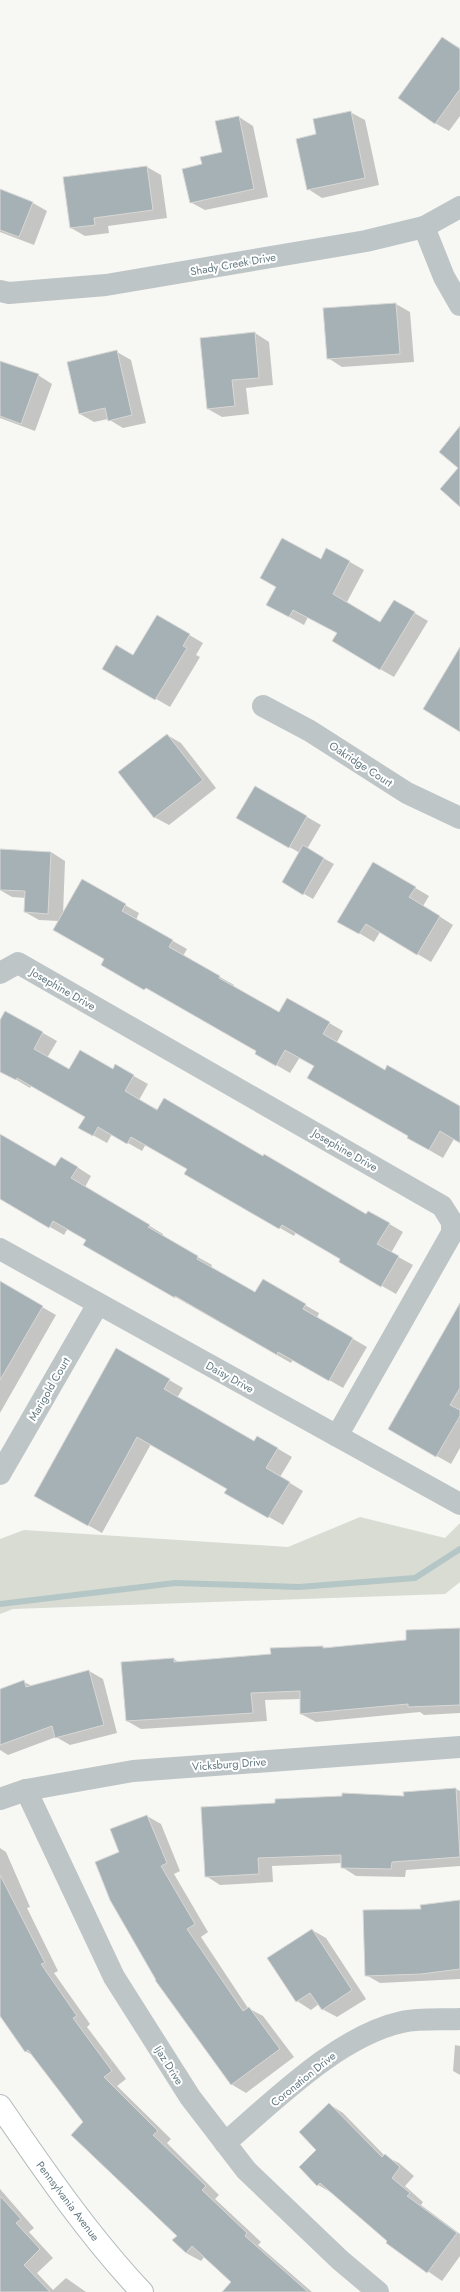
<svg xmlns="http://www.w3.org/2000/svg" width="460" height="2292" viewBox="0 0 460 2292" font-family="Jost,sans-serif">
<rect width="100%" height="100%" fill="#f7f7f4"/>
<path fill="#d8dcd3" d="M360 1517 445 1538 460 1523V1582L445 1594 13 1609 0 1614V1539L24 1530 288 1547Z"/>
<g fill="#0003">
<path d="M443 38 460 48V116L449 131 435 123Z"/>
<path d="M350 112 365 120 379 185 322 198 308 189 317 135Z"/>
<path d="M239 117 253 126 268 197 205 210 190 202 203 165 223 153Z"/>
<path d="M147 167 161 175 167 218 108 226 109 233 85 236 71 228Z"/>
<path d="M0 190 33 203 47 211 34 245 0 232Z"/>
<path d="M396 304 410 312 414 362 342 367 328 358Z"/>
<path d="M255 333 269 342 273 385 246 388 249 414 222 417 208 409Z"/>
<path d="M117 352 131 360 146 423 123 428 108 419 94 422 80 414 69 363Z"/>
<path d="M0 362 38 375 52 384 35 431 0 418Z"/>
<path d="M327 549 364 570 347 602 381 623 394 601 428 621 394 677 380 669 338 633 308 617 304 625 282 613 321 560Z"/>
<path d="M157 616 203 643 196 655 200 657 170 707 103 668 134 656Z"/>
<path d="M167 735 181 743 216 788 169 825 154 817Z"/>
<path d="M255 787 321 825 307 849 334 864 313 899 283 882 300 853 237 817Z"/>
<path d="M0 850 51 852 65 861 63 915 83 881 139 913 136 920 187 949 183 956 234 985 233 987 279 1014 288 999 343 1031 337 1042 385 1071 460 1107V1142L454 1139 443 1158 408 1138 409 1136 315 1066 300 1057 290 1073 256 1053 258 1051 103 964 106 959 59 921 39 920 25 912 26 898 12 897 0 890Z"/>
<path d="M373 863 429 896 423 906 453 925 431 962 380 932 374 942 339 921Z"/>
<path d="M6 1012 57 1041 47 1058 69 1071 113 1070 116 1066 148 1084 139 1100 367 1215 369 1212 403 1232 391 1253 413 1265 396 1294 340 1262 342 1259 296 1232 294 1236 186 1174 188 1169 146 1144 142 1151 112 1134 107 1143 80 1128 86 1116 32 1085 30 1088 0 1070V1022Z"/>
<path d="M0 1135 56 1167H77L91 1176 85 1187 163 1234 162 1237 212 1265 211 1268 256 1293 263 1281 319 1313 317 1318 367 1347 343 1388 293 1359 291 1363 84 1245 87 1240 68 1228 64 1235 0 1198Z"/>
<path d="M2 1284 56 1315 0 1413V1287Z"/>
<path d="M460 1305V1448L451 1464 389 1429Z"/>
<path d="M117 1350 183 1388 177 1398 255 1442 258 1437 292 1457 280 1477 303 1491 283 1525 226 1492 228 1488 151 1444 102 1533 36 1496Z"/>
<path d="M460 1629V1713L424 1715 420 1712 316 1722 301 1714V1699L265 1700 267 1721 141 1729 127 1721 174 1659 180 1663 272 1655 323 1647 326 1649 407 1641Z"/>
<path d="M89 1671 103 1679 117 1733 70 1745 56 1737 8 1755 0 1750V1690L24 1682 32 1686Z"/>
<path d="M456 1789 460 1791V1866L406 1870 405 1877 356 1876 342 1867V1863L272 1866 273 1882 220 1885 206 1876 405 1797 404 1793Z"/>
<path d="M147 1816 161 1824 180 1871 174 1874 208 1932 201 1937 248 2008 263 2016 294 2057 246 2093 231 2084 157 1980 120 1853Z"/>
<path d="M0 1848 6 1852 30 1907 27 1908 58 1971 54 1973 90 2024 87 2027 126 2079 117 2086 171 2139 167 2143 219 2195 215 2199 261 2242 258 2245 312 2292H223L232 2282 205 2256 201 2261 186 2253 174 2240 178 2235 85 2123 34 2056 25 2051 0 1985Z"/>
<path d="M460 1901V1979L380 1983 366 1975 422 1910Z"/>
<path d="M312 1930 326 1938 366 1999 337 2017 322 2009 319 2004 311 2010 297 2001Z"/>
<path d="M455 2045 460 2046V2075L453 2071Z"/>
<path d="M329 2104 343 2113 385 2156 399 2163 414 2176 405 2186 423 2202 421 2205 460 2234V2256L442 2281 387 2243 389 2241 332 2193 318 2185 317 2150Z"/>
<path d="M0 2189 34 2228 29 2232 53 2258 37 2273 53 2290 66 2278 86 2292H0Z"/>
</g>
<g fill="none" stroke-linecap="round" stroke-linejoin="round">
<path stroke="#b4c6c6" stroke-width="6" d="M0 1604 175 1583 299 1587 415 1578 460 1549"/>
</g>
<g fill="#a5b1b4" stroke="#d9d8d7">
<path d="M442 37 460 49V89L435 124 398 98Z"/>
<path d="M351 111 365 178 307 190 296 139 316 134 313 119Z"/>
<path d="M239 116 254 189 190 203 182 169 202 164 200 157 222 152 215 121Z"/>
<path d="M147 166 153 210 94 218 95 225 70 228 63 177Z"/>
<path d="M0 189 33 202 19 237 0 230Z"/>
<path d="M396 303 400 354 327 359 323 308Z"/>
<path d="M255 332 259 378 232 380 235 406 207 409 200 338Z"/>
<path d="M117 350 132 415 108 421 105 408 79 414 67 362Z"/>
<path d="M0 361 39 374 21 424 0 416Z"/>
<path d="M460 426V507L440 489 458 468 439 452Z"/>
<path d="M282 538 321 559 326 548 350 561 333 594 380 622 394 600 415 612 380 670 332 641 337 633 293 610 289 617 266 605 276 587 260 578Z"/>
<path d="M157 615 190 634 183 646 187 648 155 700 102 669 116 645 133 655Z"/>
<path d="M460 647V732L423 709Z"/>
<path d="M167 734 203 780 154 818 118 772Z"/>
<path d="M255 786 307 816 289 848 236 818Z"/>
<path d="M303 845 324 858 303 895 282 882Z"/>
<path d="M0 849 51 852 48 914 24 912 25 891 0 890Z"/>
<path d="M373 862 416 887 409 897 440 916 417 955 366 924 359 934 337 922Z"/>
<path d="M82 879 126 904 122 911 173 940 169 947 220 976 219 978 279 1012 287 998 330 1022 323 1034 385 1070 387 1065 460 1106V1143L440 1131 429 1150 407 1138 408 1136 307 1078 314 1066 285 1050 276 1066 255 1054 256 1051 146 988 144 990 101 965 104 959 53 930Z"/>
<path d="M5 1011 43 1032 34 1049 69 1069 80 1050 113 1069 115 1064 134 1075 125 1091 157 1110 164 1098 263 1156 264 1154 366 1214 368 1211 390 1223 377 1244 399 1256 381 1287 339 1262 340 1259 282 1225 279 1229 184 1174 187 1169 131 1137 127 1144 98 1127 93 1136 78 1128 85 1117 17 1078 16 1080 0 1072V1020Z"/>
<path d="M0 1134 55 1166 61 1157 78 1167 71 1178 150 1225 148 1227 198 1256 197 1259 255 1292 263 1279 306 1304 303 1309 353 1338 329 1381 278 1352 277 1355 175 1296V1298L83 1245 86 1240 53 1221 49 1228 0 1199Z"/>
<path d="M0 1281 43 1306 0 1380Z"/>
<path d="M460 1303V1388L450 1405 460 1410V1416L436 1457 388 1429Z"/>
<path d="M116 1348 170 1379 164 1389 254 1441 257 1436 278 1448 266 1468 290 1482 268 1518 224 1493 227 1489 137 1437 88 1526 34 1496Z"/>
<path d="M460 1628V1705L408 1707V1704L300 1714V1691L251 1693 253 1713 126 1721 121 1662 174 1658V1662L271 1654 270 1648 323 1646V1648L406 1640V1630Z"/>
<path d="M89 1670 104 1725 55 1738 52 1726 0 1745V1689L24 1680 26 1687Z"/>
<path d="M456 1788 460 1857 392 1862 391 1869 341 1868V1855L258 1858 259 1874 205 1877 201 1807 275 1803V1799L342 1796V1793L404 1796 403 1792Z"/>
<path d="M147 1815 167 1863 161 1866 195 1924 187 1929 243 2011 249 2007 280 2049 231 2085 155 1980H156L110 1900 95 1862 119 1852 110 1829Z"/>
<path d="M0 1875 45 1963 41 1964 77 2016 73 2018 112 2071 104 2077 158 2131 153 2135 206 2186 202 2190 247 2233 245 2236 308 2292H222L231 2282 192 2246 186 2253 172 2240 177 2236 71 2135 83 2122 28 2050 25 2052 0 2016Z"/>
<path d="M460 1900V1969L421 1974 365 1976 363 1910 421 1909 420 1905Z"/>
<path d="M312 1929 352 1990 322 2010 310 1993 296 2002 267 1958Z"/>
<path d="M329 2103 382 2157 385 2154 400 2167 392 2178 410 2193 407 2196 457 2233 427 2273 386 2243 387 2241 320 2183 317 2186 299 2167 316 2150 299 2132Z"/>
<path d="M0 2196 21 2219 16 2223 40 2249 24 2265 50 2292H0Z"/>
</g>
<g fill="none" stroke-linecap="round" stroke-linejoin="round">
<defs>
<path id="secondary" d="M0 2106C44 2170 89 2236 142 2292"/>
</defs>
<use href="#secondary" stroke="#b0b9bc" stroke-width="24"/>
<g stroke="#bec5c7" stroke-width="22">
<path d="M424 227 444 277 460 305"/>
<path d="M0 291 9 293 106 285 366 241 424 227 460 207"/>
<path d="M263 706 310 731 407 793 460 818"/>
<path d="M0 973 18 963 442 1206 452 1222V1233L337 1436"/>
<path d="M0 1249 460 1504"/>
<path d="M0 1474 98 1304"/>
<path d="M26 1790 114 1977 190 2097 246 2170 340 2260 378 2292"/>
<path d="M0 1799 26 1790 133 1771 460 1747"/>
<path d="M225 2143C274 2101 338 2036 402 2022 420 2018 441 2020 460 2019"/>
</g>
<use href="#secondary" stroke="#fff" stroke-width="22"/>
</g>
<g text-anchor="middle" stroke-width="4" stroke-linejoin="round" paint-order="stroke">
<g font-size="11" fill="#627980" stroke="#fff">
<text transform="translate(233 264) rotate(-10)" y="4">Shady Creek Drive</text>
<text transform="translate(361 764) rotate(33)" y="4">Oakridge Court</text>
<text transform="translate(63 989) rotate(30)" y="4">Josephine Drive</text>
<text transform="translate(345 1150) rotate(30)" y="4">Josephine Drive</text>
<text transform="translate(230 1377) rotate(29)" y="4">Daisy Drive</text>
<text transform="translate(49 1389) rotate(-60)" y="4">Marigold Court</text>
<text transform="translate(229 1764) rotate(-4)" y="4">Vicksburg Drive</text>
<text transform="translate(169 2065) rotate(58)" y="4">Ijaz Drive</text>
<text transform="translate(303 2079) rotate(-39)" y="4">Coronation Drive</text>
<text transform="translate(68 2201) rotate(53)" y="4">Pennsylvania Avenue</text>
</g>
</g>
</svg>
